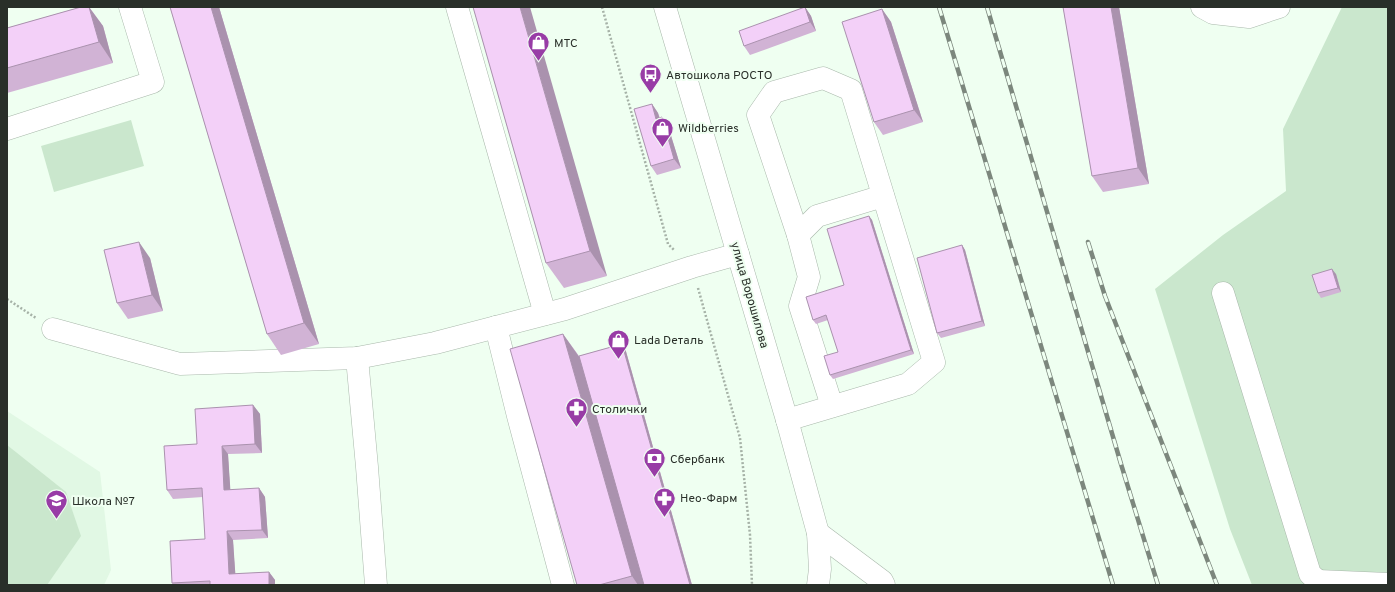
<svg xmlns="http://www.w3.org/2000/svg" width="1395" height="592" viewBox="0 0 1395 592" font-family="Overpass,sans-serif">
<rect width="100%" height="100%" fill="#effff1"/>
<path fill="#e1f8e4" d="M7 411 100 472 111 570 104 585H7Z"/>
<g fill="#cae7cd">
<path d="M1342 7H1388V585H1252L1230 529 1155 289 1223 235 1286 191 1283 129Z"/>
<path d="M131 120 144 166 54 192 41 146Z"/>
<path d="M7 445 66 492 81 536 47 585H7Z"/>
</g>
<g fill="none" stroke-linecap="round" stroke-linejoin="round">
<defs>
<g id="minor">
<path d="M457 7 545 314"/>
<path d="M1202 7 1213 13 1249 17 1279 7"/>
<path d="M7 129 153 82 130 7"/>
<path d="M798 235 817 216 883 196"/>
<path d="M1223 293 1310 574 1318 581 1319 585"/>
<path d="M496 327 518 416 563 585"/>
<path d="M53 329 180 364 357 358 435 343 565 309 692 267 738 254"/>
<path d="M357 358 367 467 376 585"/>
<path d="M787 420 908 384 934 362 851 90 823 78 774 92 758 115 798 235 809 277 800 306 832 406"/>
<path d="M818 533 882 581 884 585"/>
<path d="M1318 581 1388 584"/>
</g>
<path id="major" d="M665 7 787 420 818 533 820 569 818 585"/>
</defs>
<use href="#minor" stroke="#a9b8ab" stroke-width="23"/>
<use href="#major" stroke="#a9b8ab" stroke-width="23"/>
<g stroke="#a6b2a7" stroke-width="2.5" stroke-dasharray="2 2" stroke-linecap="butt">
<path d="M602 7 668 244 675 251"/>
<path d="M698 288 740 438 750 535 752 585"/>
<path d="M7 299 36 318"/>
</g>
<use href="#minor" stroke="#fff" stroke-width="22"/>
<use href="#major" stroke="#fff" stroke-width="22"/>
<defs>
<g id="rail">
<path d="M939 7 1113 585"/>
<path d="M987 7 1121 464 1158 585"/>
<path d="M1088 242 1105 296 1217 585"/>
</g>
</defs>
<use href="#rail" stroke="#7c877d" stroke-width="4.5"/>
<use href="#rail" stroke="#effff1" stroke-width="3" stroke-dasharray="9" stroke-linecap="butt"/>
</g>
<g fill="#d1b3d5">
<path d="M81 7H89L103 26 113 63 7 93V28Z"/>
<path d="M170 7H219L319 344 281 355 267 334Z"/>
<path d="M473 7 607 276 564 288 546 263Z"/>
<path d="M805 7 811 16 816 31 750 55 744 46Z"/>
<path d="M1063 7H1119L1149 184 1103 192 1092 176Z"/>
<path d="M882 9 891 22 923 122 883 135 874 122Z"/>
<path d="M652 104 658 113 660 118 668 126 681 168 657 175 651 166Z"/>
<path d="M869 216 872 220 914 354 833 379 830 375 838 352 828 320 816 324 813 320 844 285Z"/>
<path d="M962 245 965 250 985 326 941 338 937 333Z"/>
<path d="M150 258 163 311 128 319 117 303Z"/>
<path d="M1336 274 1341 292 1321 298 1318 293Z"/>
<path d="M563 334 579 356 622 344 625 348 692 585H577Z"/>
<path d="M253 405 260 414 262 453 228 454 230 490 259 488 265 497 268 538 233 540 235 574 269 572 275 580V585H173L172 583 205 539 203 497 173 499 167 490 197 444Z"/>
</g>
<g fill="#aa92ae">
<path d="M89 7 103 26 113 63 99 42Z"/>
<path d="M211 7H219L319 344 304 323Z"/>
<path d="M520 7H530L607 276 590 251Z"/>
<path d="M805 7 811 16 816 31 810 22Z"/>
<path d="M1111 7H1119L1149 184 1138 168Z"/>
<path d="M882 9 891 22 923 122 914 110Z"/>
<path d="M652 104 658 113 662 128 656 119Z"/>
<path d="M662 117 668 126 681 168 674 159Z"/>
<path d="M869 216 872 220 914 354 911 350Z"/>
<path d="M139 242 150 258 163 311 152 295Z"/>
<path d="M962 245 965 250 985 326 982 321Z"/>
<path d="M1332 269 1336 274 1341 292 1338 288Z"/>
<path d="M563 334 582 361 646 585H638L632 576Z"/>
<path d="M622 344 625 348 692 585H690Z"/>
<path d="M253 405 260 414 262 453 255 444Z"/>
<path d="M222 446 228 454 231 499 224 490Z"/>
<path d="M259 488 265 497 268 538 262 530Z"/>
<path d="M227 531 233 540 236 583 229 574Z"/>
<path d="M269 572 275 580V585H269Z"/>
</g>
<g fill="#f3d0f8" stroke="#aa92ae">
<path d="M81 7H89L99 42 7 68V28Z"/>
<path d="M170 7H211L304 323 267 334Z"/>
<path d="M473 7H520L590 251 546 263Z"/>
<path d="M805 7 810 22 744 46 739 31Z"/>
<path d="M1063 7H1111L1138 168 1092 176Z"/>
<path d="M882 9 914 110 874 122 842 22Z"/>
<path d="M652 104 656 119 662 117 674 159 651 166 634 109Z"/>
<path d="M869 216 911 350 830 375 824 356 838 352 826 315 813 320 806 297 844 285 827 229Z"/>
<path d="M139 242 152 295 117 303 104 250Z"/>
<path d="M962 245 982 321 937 333 917 258Z"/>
<path d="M1332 269 1338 288 1318 293 1312 275Z"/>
<path d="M563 334 632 576 599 585H577L510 349Z"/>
<path d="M622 344 690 585H644L579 356Z"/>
<path d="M253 405 255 444 222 446 224 490 259 488 262 530 227 531 229 574 269 572V585H210V581L172 583 170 541 205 539 202 488 167 490 164 446 197 444 195 409Z"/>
</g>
<defs>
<symbol id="shop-pin" viewBox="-11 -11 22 30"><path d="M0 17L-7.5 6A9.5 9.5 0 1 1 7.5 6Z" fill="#983ca6" stroke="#effff1"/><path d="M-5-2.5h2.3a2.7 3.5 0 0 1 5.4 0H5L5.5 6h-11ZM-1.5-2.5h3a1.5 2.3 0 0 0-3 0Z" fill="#fff"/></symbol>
<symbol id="bus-pin" viewBox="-11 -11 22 30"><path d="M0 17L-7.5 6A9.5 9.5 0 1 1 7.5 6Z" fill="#983ca6" stroke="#effff1"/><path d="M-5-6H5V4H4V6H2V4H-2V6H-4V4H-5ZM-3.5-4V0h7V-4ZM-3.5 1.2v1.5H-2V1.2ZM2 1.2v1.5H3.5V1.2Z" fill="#fff"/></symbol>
<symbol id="pharmacy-pin" viewBox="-11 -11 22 30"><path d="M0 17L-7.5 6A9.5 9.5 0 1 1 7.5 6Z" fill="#983ca6" stroke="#effff1"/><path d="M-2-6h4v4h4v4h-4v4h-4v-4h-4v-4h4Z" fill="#fff"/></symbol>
<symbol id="bank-pin" viewBox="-11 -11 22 30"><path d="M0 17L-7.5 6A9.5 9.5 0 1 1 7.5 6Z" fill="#983ca6" stroke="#effff1"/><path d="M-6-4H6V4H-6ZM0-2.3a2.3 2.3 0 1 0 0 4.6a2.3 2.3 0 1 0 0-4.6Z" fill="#fff"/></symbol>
<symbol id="school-pin" viewBox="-11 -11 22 30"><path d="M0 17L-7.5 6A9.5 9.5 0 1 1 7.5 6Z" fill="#983ca6" stroke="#effff1"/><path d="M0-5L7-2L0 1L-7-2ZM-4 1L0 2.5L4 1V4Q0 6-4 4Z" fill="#fff"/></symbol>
</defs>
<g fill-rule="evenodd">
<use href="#shop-pin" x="526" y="30" width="25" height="34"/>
<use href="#bus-pin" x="638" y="62" width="25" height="34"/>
<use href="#shop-pin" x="650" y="116" width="25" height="34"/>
<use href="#shop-pin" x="606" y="328" width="25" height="34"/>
<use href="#pharmacy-pin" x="564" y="396" width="25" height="34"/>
<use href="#bank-pin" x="642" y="446" width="25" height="34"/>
<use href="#pharmacy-pin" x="652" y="486" width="25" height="34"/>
<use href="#school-pin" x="44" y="488" width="25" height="34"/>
</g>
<g text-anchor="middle" stroke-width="4" stroke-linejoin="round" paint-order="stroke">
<g font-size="12" fill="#292f29" stroke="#effff1" text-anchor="start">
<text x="554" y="47">МТС</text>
<text x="666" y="79">Автошкола РОСТО</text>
<text x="678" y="132">Wildberries</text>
<text x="634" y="344">Lada Dеталь</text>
<text x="592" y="413">Столички</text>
<text x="670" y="463">Сбербанк</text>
<text x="680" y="502">Нео-Фарм</text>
<text x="72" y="505">Школа №7</text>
</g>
<g font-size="12" fill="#292f29" stroke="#effff1">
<text transform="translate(750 295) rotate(74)" y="4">улица Ворошилова</text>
</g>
</g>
<rect width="1395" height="592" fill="none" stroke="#292f29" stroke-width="16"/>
</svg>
